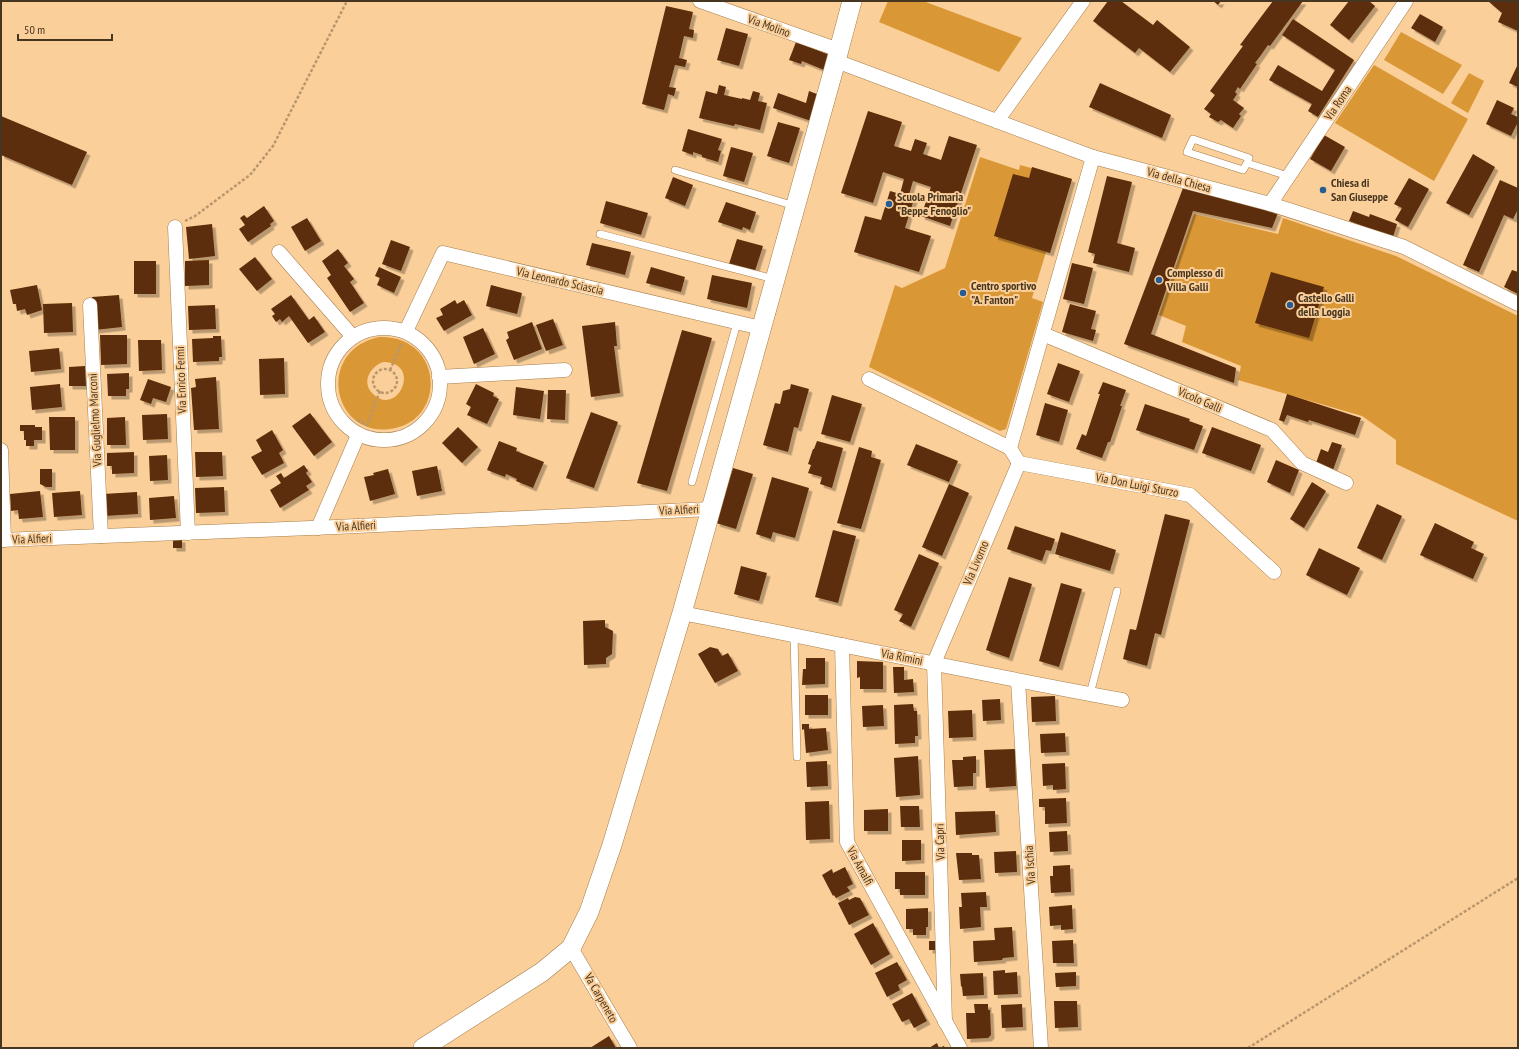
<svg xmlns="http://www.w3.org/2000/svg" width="1519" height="1049" viewBox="0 0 1519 1049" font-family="'PT Sans Narrow',sans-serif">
<defs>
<filter id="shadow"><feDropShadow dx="3.5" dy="3.5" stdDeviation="0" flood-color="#0004"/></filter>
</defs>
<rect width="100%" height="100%" fill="#fbcf9a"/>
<g fill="#da9735" fill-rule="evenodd">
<path d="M888 1H923L1022 38 999 72 879 22Z"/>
<path d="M1401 32 1462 65 1443 94 1384 60Z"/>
<path d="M1374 65 1468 119 1434 181 1335 123Z"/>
<path d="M1469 73 1484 81 1468 113 1451 103Z"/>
<path d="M980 157 1019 170 1020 165 1072 179 1050 253 1046 252 1032 298 1043 302 1006 429 1000 431 869 367 895 285 902 288 945 268Z"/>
<path d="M1194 214 1278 234 1283 218 1396 256 1518 316V521L1396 464V440L1362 416 1238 380 1241 366 1182 342 1186 326 1159 315Z"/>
<path d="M379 337C444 335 448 422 390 429 333 437 315 351 379 337ZM383 362C423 362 398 418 373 394 361 382 370 367 383 362Z"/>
</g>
<g fill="#5d2d08" filter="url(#shadow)">
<path d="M1108 1H1121L1153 25 1157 20 1190 47 1170 72 1139 48 1135 53 1093 21Z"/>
<path d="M1213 1H1221L1218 5Z"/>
<path d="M1273 1H1303L1270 46 1268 45 1261 55 1255 63 1257 64 1240 89 1238 87 1235 92 1237 94 1233 100 1244 108 1239 114 1241 116 1233 128 1221 120 1218 122 1209 117 1211 114 1204 109 1215 95 1210 91 1243 46 1240 45Z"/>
<path d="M1349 1H1369L1375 6 1349 40 1330 25Z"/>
<path d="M1488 1H1518V31L1498 22 1502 13Z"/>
<path d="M666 6 693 12 689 29 694 30 693 38 684 36 679 58 687 60 685 67 675 65 669 87 676 88 674 96 668 94 664 110 642 104Z"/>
<path d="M1420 14 1443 27 1435 42 1411 28Z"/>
<path d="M1293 19 1354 60 1318 117 1308 111 1312 104 1269 80 1278 65 1322 91 1335 70 1282 35Z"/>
<path d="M726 28 748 34 739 66 717 60Z"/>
<path d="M796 42 835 57 829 72 802 61 801 64 789 60Z"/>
<path d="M1518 64V87L1509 83Z"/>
<path d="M1100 83 1171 115 1162 138 1089 107Z"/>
<path d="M719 85 726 87 724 95 742 99V98L750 100 753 91 760 93 758 101 767 103 760 130 735 124 734 126 699 118 706 91 717 94Z"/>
<path d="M809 91 822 96 814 122 773 108 778 93 806 103Z"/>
<path d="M1497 100 1514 108 1511 114 1518 117V122L1511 136 1486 124Z"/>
<path d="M868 111 902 122 894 146 911 151 915 139 927 143 923 154 941 160 949 136 977 145 950 226 921 216 931 187 913 181 908 198 914 199 905 228 931 236 919 272 854 252 865 216 881 220 890 191 900 194 904 179 883 172 873 203 841 193Z"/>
<path d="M1 116 87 152 72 185 1 155Z"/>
<path d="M778 122 800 128 789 163 767 156Z"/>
<path d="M688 129 722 139 718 150 721 151 718 162 702 157V155L693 152V155L682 151Z"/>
<path d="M1324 135 1345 147 1331 171 1310 159Z"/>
<path d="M731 147 753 153 744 182 723 176Z"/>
<path d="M1473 154 1495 167 1469 215 1446 203Z"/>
<path d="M1032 167 1072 179 1050 253 994 236 1013 174 1029 178Z"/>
<path d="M1107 176 1132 182 1117 243 1135 248 1129 272 1093 263 1095 254 1088 252Z"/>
<path d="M673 177 693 185 685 206 665 198Z"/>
<path d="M1409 178 1429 189 1408 227 1395 220 1402 208 1394 204Z"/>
<path d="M1500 180 1518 188V209L1513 219 1504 215 1479 272 1463 265Z"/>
<path d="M1183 188 1278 213 1272 228 1193 211 1151 334 1236 368 1234 383 1124 344Z"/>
<path d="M606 201 648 213 641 235 600 223Z"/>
<path d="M726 202 756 212 750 230 743 227 742 230 718 222Z"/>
<path d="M264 206 274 221 270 224 271 226 248 242 239 229 245 225 240 218 244 215 247 218Z"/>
<path d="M1353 211 1369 217 1370 214 1397 224 1393 237 1349 221Z"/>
<path d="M307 218 321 241 305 251 291 227Z"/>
<path d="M212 224 215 256 189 259 186 227Z"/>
<path d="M737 239 763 246 755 271 729 264Z"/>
<path d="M391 240 410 247 401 271 382 264Z"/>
<path d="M592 243 631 252 625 275 586 265Z"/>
<path d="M338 249 348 263 344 266 354 279 350 282 364 303 350 312 327 278 331 275 322 261Z"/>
<path d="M255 257 272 279 257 291 239 269Z"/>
<path d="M209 260V285L185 286V261Z"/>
<rect x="134" y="261" width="22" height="33"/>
<path d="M1072 263 1093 268 1084 304 1063 299Z"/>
<path d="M379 267 401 277 394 293 377 285 380 278 375 276Z"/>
<path d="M651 267 685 277 681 292 646 283Z"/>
<path d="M1512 270 1518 272V294L1504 287Z"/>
<path d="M1271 272 1324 287 1309 338 1255 323Z"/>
<path d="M712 275 752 283 747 308 707 299Z"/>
<path d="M37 285 42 310 27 315 25 309 17 311 16 304H13L10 290Z"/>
<path d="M491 285 522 293 517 314 486 306Z"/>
<path d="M119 295 122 327 95 330 92 297Z"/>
<path d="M291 295 309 320 314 316 325 332 308 343 289 316 282 322 280 319 276 322 272 316 275 314 271 309Z"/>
<path d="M455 300 457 304 464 300 472 315 444 331 436 318 443 315 440 309Z"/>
<path d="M72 303 73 332 44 333 43 304Z"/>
<path d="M1070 304 1096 311 1091 329 1096 330 1093 341 1062 332Z"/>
<path d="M215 305 216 329 189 330 188 306Z"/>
<path d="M553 319 563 345 546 351 536 325Z"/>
<path d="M532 322 542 349 514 360 506 340 509 338 507 332Z"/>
<path d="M615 322 617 346H614L620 393 591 397 582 326Z"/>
<path d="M483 328 495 354 474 364 463 337Z"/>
<path d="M682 330 712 338 667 491 637 483Z"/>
<path d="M100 335H127V364L101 365Z"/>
<path d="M213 336H221L222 357H219V361L193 362 192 339 213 338Z"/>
<path d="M138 340H161L162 370 139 371Z"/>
<path d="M59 348 61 369 31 372 29 351Z"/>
<path d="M284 358 285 394 260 395 259 359Z"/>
<path d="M1058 363 1080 371 1069 402 1047 394Z"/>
<path d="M85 366 86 386H69V367Z"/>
<path d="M129 373V389H126V396H108L107 374Z"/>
<path d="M216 377 219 429 194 430 191 388 196 387 195 379Z"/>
<path d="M148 379 171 387 166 402 153 398 151 404 140 400Z"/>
<path d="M1103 382 1126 390 1120 406H1122L1110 442H1108L1102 458 1076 449 1082 434 1086 436 1100 394H1098Z"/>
<path d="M60 384 62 407 32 410 30 387Z"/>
<path d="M476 384 494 393 493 396 499 399 487 424 467 415 471 407 466 404Z"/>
<path d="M791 384 809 389 798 428 794 427 788 452 763 445 775 403 780 404 783 391 790 389Z"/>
<path d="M516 387 544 391 540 419 513 415Z"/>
<path d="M548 390H566L565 420 547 419Z"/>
<path d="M1287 394 1361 418 1355 435 1309 420 1308 422 1287 415 1284 422 1279 420Z"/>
<path d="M832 395 862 404 850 442 821 434Z"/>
<path d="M1045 403 1068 410 1059 442 1036 435Z"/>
<path d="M1145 404 1190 419 1189 421 1203 426 1194 450 1136 430Z"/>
<path d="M591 412 618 422 594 488 566 478Z"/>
<path d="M310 413 332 442 314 456 292 426Z"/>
<path d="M167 414 168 439 143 440 142 415Z"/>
<path d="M49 417H75V450H50Z"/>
<path d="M125 417 126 445H107V418Z"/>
<path d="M20 425H35V427H42V440H34V446H26V440H24V431H20Z"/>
<path d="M458 427 478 447 462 463 442 443Z"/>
<path d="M1212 427 1261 445 1251 471 1202 453Z"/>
<path d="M272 430 283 450 279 453 284 463 262 475 251 457 262 451 256 440Z"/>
<path d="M499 441 517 448 516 451 544 462 533 488 516 481 517 479 506 474 505 477 487 470Z"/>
<path d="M817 441 843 448 832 488 820 484 822 477 808 473 811 465 808 464 813 449H814Z"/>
<path d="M1332 442 1342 445 1333 470 1316 463 1321 449 1328 452Z"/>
<path d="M916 444 958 461 949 482 907 465Z"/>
<path d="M859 447 872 451 871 457 881 460 861 529 837 523Z"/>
<path d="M134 452V473L112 474V466H107V453Z"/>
<path d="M195 452H222L223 476 196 477Z"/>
<path d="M167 455 168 480 150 481 149 456Z"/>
<path d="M1276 460 1299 470 1290 493 1267 482Z"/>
<path d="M304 465 308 471 306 473 312 482 306 486 309 490 280 508 270 490 281 483 276 476 281 473 284 478Z"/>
<path d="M437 466 442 491 417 496 412 471Z"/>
<path d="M733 468 753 474 736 529 716 523Z"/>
<path d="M40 469H52V487H46L40 484Z"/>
<path d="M388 469 395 494 370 501 364 477 374 475 373 473Z"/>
<path d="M772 477 809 488 795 538 773 532 771 539 756 534Z"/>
<path d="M1312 482 1326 491 1304 528 1290 519Z"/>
<path d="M949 484 969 493 942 556 922 547Z"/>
<path d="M224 487 225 512 196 513 195 488Z"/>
<path d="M40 491 43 517 19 519 18 510 11 511 10 494Z"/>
<path d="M80 491 82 515 54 517 52 493Z"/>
<path d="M137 492 138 514 104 516 103 494Z"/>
<path d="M174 496 176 518 150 520 149 498Z"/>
<path d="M1377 504 1402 516 1382 560 1357 548Z"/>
<path d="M1165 514 1190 520 1161 635 1155 633 1147 666 1123 659 1130 629 1136 630Z"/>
<path d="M1435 523 1474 542 1471 548 1484 554 1473 579 1420 555Z"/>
<path d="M1015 526 1055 539 1051 551 1046 550 1042 561 1007 549Z"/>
<path d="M833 530 856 536 838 603 815 597Z"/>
<path d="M1061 532 1116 550 1110 571 1055 554Z"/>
<rect x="173" y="539" width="9" height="9"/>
<path d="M1319 548 1360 568 1347 595 1306 575Z"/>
<path d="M919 554 939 563 911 627 899 621 903 614 894 610Z"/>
<path d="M741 566 767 573 759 601 734 594Z"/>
<path d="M1009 577 1032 584 1009 658 986 650Z"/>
<path d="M1061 583 1082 589 1059 667 1039 661Z"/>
<path d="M605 620V627L613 631 612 654 606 658V664L584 665 583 621Z"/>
<path d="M710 647 718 649 722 656 728 653 738 671 715 683 698 654Z"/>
<path d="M806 658H825V684L802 685 803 669H806Z"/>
<path d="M857 661 883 662V689H860V677L857 678Z"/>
<path d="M893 667H904V680L913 679 914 692 894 693Z"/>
<rect x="805" y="695" width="23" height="20"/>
<path d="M1055 696 1056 721 1032 722 1031 697Z"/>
<path d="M1000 699 1001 720 983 721 982 700Z"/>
<path d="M913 704 914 711H917L918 736H915V743L895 744 894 705Z"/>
<path d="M883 705 884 726 863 727 862 706Z"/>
<path d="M972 710 973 737 949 738 948 711Z"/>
<path d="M802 724H809V729L826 728 828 750 806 753 804 729 802 730Z"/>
<path d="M1065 733 1066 752 1041 753 1040 734Z"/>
<path d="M1015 749 1016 786 986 788 984 750Z"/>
<path d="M918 756 920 795 896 797 894 758Z"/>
<path d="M976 756V773H973V786L954 787 952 760H963V757Z"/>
<path d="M827 761 828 786 807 787 806 762Z"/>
<path d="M1065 763 1066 789 1053 790V785L1043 786 1042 764Z"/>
<path d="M1066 798 1067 823 1045 824V807H1039V799Z"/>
<path d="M829 801 830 839 806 840 805 802Z"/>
<path d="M900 806H919L920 827H901Z"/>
<path d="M888 809V831H864V810Z"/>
<path d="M995 811 996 832 956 835 955 812Z"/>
<path d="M1067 831 1068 851 1050 852 1049 832Z"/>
<path d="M902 840H921V860L902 861Z"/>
<path d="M1016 851 1017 872 995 873 994 852Z"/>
<path d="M956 853H972V855H979L981 879 959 880Z"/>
<path d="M1070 865 1071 892 1051 893 1050 876H1053V866Z"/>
<path d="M845 867 853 884 847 887 850 891 836 898 834 895 833 896 822 875 832 869 833 873Z"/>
<path d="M895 872H925V895H900V889H895Z"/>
<path d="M986 892 987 907H980L981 927 960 929 959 907H962L961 893Z"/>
<path d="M855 897 860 898 869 915 849 925 838 903 848 898 849 900Z"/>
<path d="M1072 905 1073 929 1061 930V925L1050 926 1049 907Z"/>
<path d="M928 908V927H926V935H913V929H906V909Z"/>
<path d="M873 923 890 954 871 965 854 934Z"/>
<path d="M1012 927 1014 957 1003 958 1002 960 974 962 973 941 995 940 994 928Z"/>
<path d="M1073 940 1074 963H1053L1052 941Z"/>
<rect x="929" y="941" width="6" height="9"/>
<path d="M897 962 907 980 898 985 900 990 887 997 875 973Z"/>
<path d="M1005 970V973L1017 972 1018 994 994 995 993 971Z"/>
<path d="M1076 972V986L1056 987 1055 973Z"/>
<path d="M983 973 984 995 963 996 962 987 961 986 960 974Z"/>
<path d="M912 993 927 1021 914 1028 909 1019 902 1022 892 1004Z"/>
<path d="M1054 1001H1077L1078 1027 1055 1028Z"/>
<path d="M974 1004H988V1010H990L991 1035 988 1038 967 1039 966 1013H975Z"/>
<path d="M1022 1004 1023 1027 1002 1028 1001 1005Z"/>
<path d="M609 1036 616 1048H590Z"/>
<path d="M937 1043 939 1048 944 1046 945 1048H929Z"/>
</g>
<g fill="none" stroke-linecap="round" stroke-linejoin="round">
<defs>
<g id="lane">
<path d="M1247 163 1243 170 1187 152 1193 139 1249 158 1247 163 1288 176"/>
<path d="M675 170 795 206"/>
<path d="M600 234 774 279"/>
<path d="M692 482 737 323"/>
<path d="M794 635 797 757"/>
<path d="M1090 694 1117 591"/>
</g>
<g id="street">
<path d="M700 1 839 50"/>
<path d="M836 61 1093 157 1270 204 1404 247 1518 304"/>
<path d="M997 121 1083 1"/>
<path d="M1270 204 1406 1"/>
<path d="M175 227 188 533"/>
<path d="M279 252 353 337"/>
<path d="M90 305 101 536"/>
<circle cx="384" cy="384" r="56"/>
<path d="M406 331 443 253 761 328"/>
<path d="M1043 334 1272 430 1302 463 1346 483"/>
<path d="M439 377 565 370"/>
<path d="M869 379 1010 448"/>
<path d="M1 450 4 540"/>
<path d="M1019 463 1010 448 1093 157"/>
<path d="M1019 463 1190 495 1274 572"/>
<path d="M318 528 358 435"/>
<path d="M1 540 336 527 710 509"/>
<path d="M682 613C829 642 975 673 1122 700"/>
<path d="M842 645 847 842 960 1048"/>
<path d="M1018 681 1041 1048"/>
<path d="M571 948 630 1048"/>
<path d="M945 1022 934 663 1019 463"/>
</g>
<path id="secondary" d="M423 1048 542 972 571 948 589 912 612 845 682 613 836 61 852 1"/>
</defs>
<use href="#lane" stroke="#a57e4a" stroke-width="8"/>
<use href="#street" stroke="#a57e4a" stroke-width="15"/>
<use href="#secondary" stroke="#a57e4a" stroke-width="20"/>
<g stroke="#b9976d" stroke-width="2.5" stroke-dasharray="3 2" stroke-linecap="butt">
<path d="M185 221 195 216 250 175 273 146 347 1"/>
<circle cx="385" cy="381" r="12"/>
<path d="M390 370 402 343"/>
<path d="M358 422 359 420 367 425 380 391"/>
<path d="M1248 1048 1518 878"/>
</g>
<use href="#lane" stroke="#fff" stroke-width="7"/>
<use href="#street" stroke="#fff" stroke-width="14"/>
<use href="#secondary" stroke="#fff" stroke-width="19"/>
</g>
<g fill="#265b94" stroke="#fbcf9a" stroke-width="1.5">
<circle cx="1323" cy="190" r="4"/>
<circle cx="889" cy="204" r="4"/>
<circle cx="1159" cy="280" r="4"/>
<circle cx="963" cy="293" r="4"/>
<circle cx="1290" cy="305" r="4"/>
</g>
<g text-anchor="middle" stroke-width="4" stroke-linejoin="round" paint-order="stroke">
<g font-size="12" fill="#463520" stroke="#fbcf9a">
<text transform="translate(769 26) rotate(20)" y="4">Via Molino</text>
<text transform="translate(1338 103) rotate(-56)" y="4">Via Roma</text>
<text transform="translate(1179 180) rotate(15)" y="4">Via della Chiesa</text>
<text transform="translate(560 281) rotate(13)" y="4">Via Leonardo Sciascia</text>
<text transform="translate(181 380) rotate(-92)" y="4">Via Enrico Fermi</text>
<text transform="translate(1200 400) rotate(23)" y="4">Vicolo Galli</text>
<text transform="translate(95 420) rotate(-93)" y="4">Via Guglielmo Marconi</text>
<text transform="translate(1137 485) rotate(11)" y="4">Via Don Luigi Sturzo</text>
<text transform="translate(679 510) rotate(-3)" y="4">Via Alfieri</text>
<text transform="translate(356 526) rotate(-3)" y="4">Via Alfieri</text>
<text transform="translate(32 539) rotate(-2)" y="4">Via Alfieri</text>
<text transform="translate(976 563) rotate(-67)" y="4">Via Livorno</text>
<text transform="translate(902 657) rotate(11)" y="4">Via Rimini</text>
<text transform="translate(940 842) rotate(-92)" y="4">Via Capri</text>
<text transform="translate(1030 865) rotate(-94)" y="4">Via Ischia</text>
<text transform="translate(860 866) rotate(61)" y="4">Via Amalfi</text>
<text transform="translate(601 998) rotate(60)" y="4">Va Carpeneto</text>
</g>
<g font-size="12" font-weight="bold" fill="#463520" stroke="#fbcf9a" text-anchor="start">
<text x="1331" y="187">Chiesa di<tspan x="1331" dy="14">San Giuseppe</tspan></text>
<text x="897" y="201">Scuola Primaria<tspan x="897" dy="14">"Beppe Fenoglio"</tspan></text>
<text x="1167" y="277">Complesso di<tspan x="1167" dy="14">Villa Galli</tspan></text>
<text x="971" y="290">Centro sportivo<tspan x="971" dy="14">"A. Fanton"</tspan></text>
<text x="1298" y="302">Castello Galli<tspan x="1298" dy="14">della Loggia</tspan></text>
</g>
</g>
<rect width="1519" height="1049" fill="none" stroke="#463520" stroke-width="4"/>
<path d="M18 34v6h94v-6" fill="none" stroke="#463520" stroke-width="2"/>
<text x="24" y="34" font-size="12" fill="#463520" stroke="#fbcf9a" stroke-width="3" paint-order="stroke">50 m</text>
</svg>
